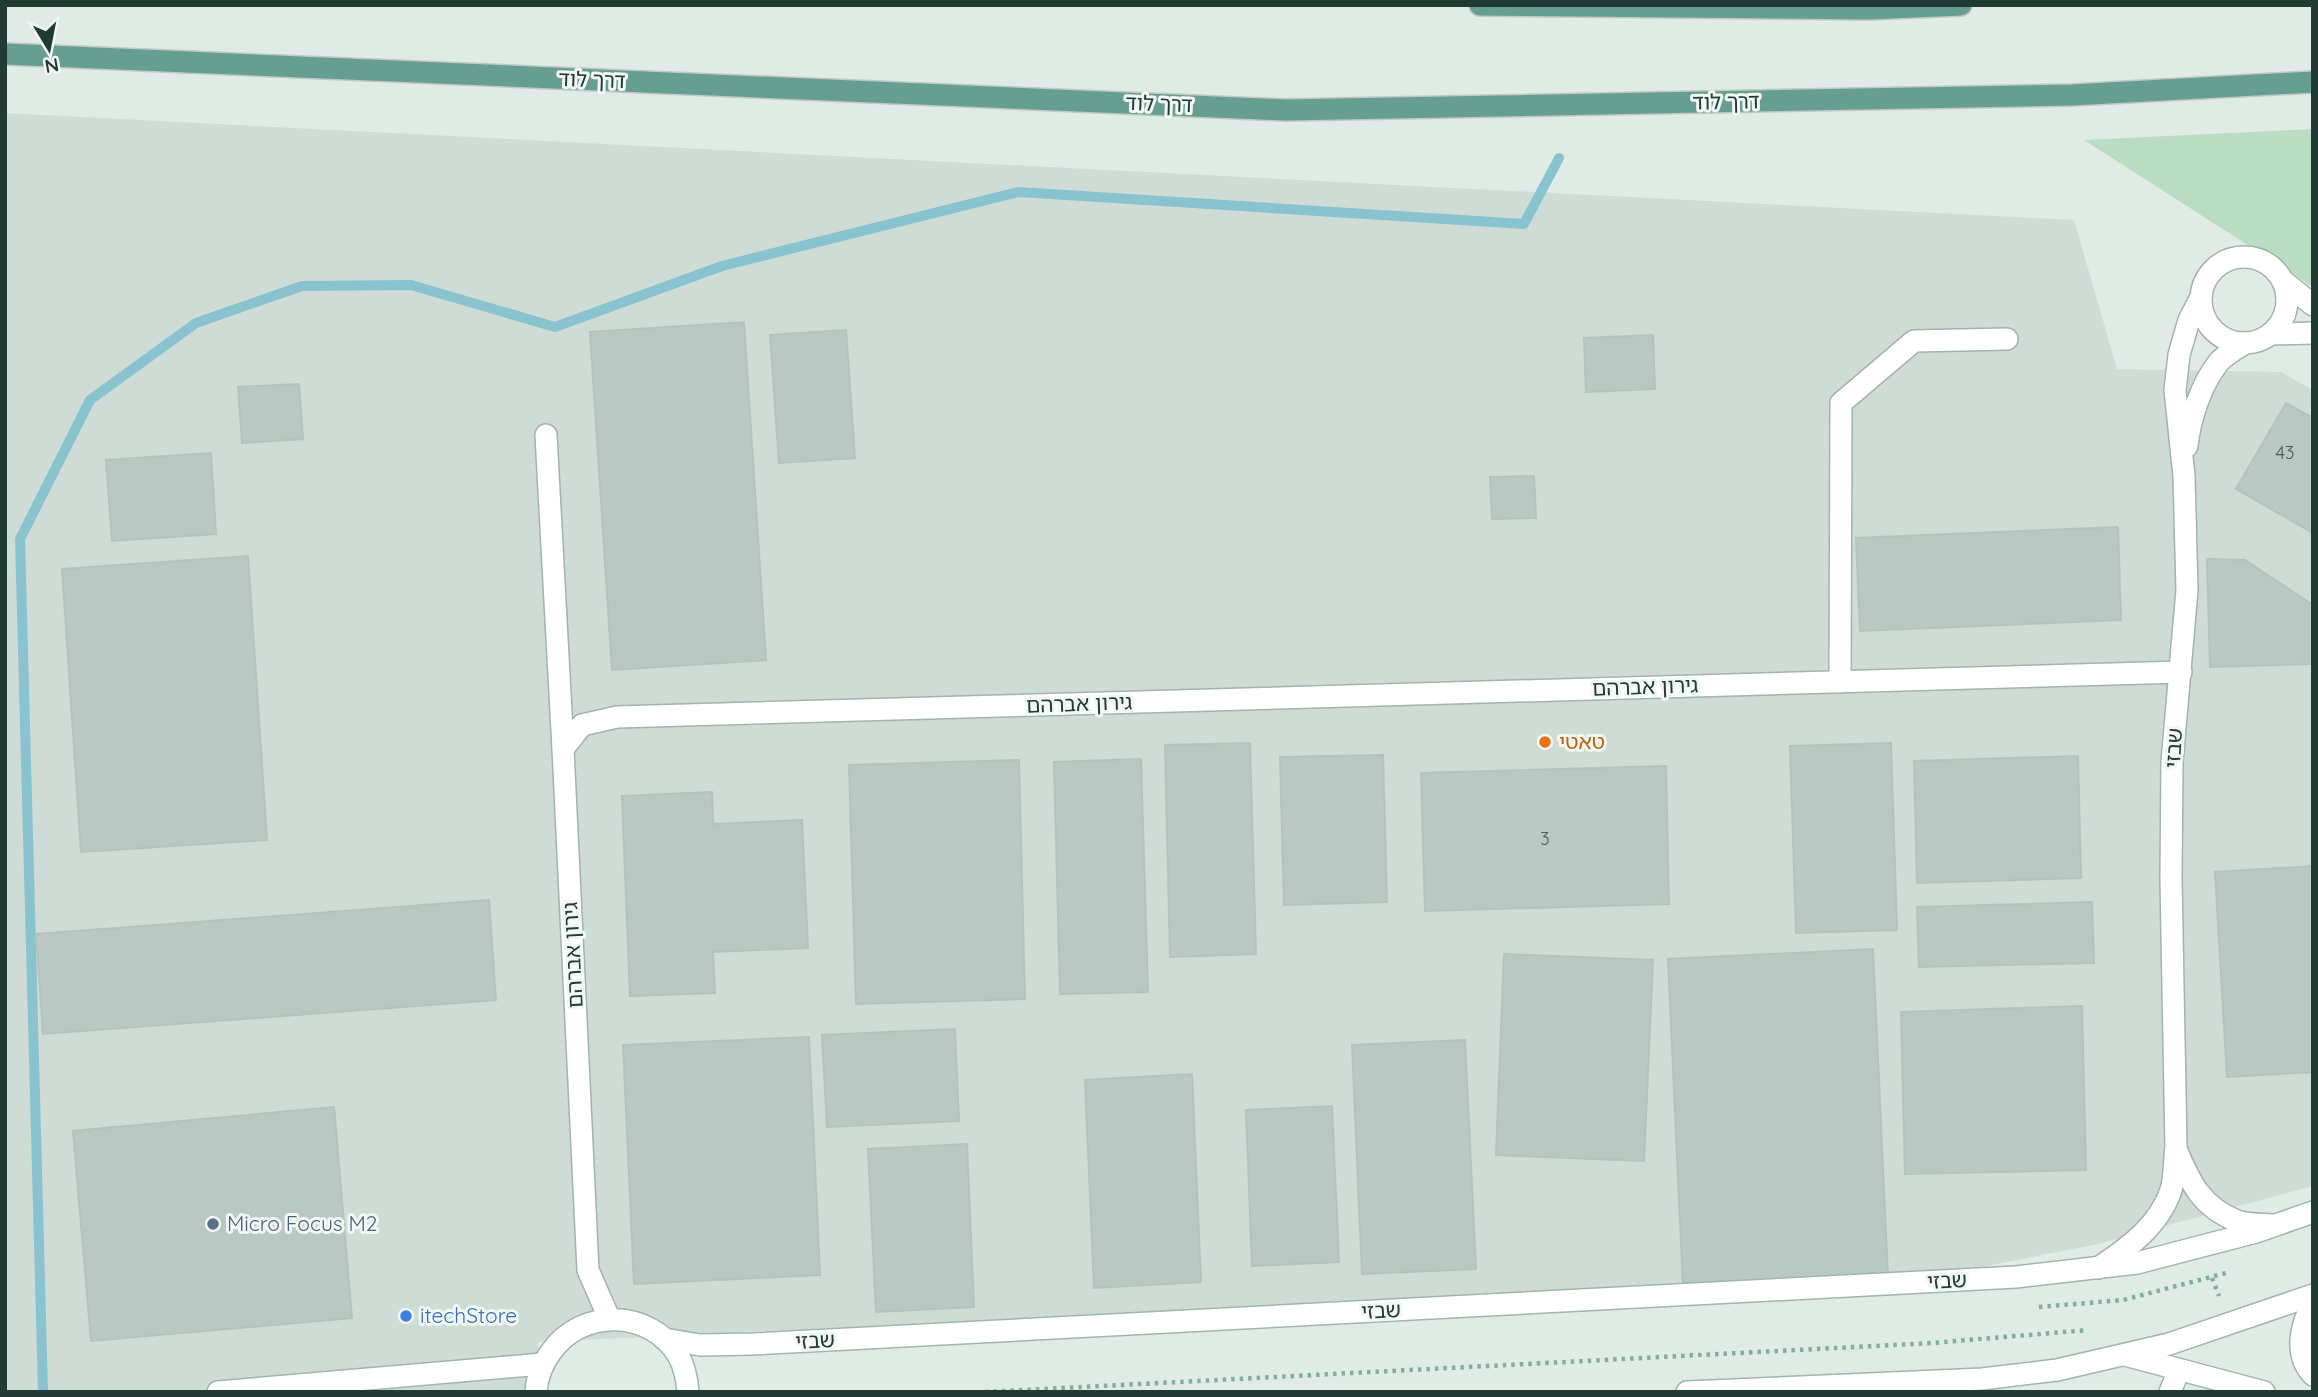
<svg xmlns="http://www.w3.org/2000/svg" width="2318" height="1397" viewBox="0 0 2318 1397" font-family="Quicksand,'Noto Sans Hebrew',sans-serif">
<rect width="100%" height="100%" fill="#e0ebe6"/>
<path fill="#cfdbd5" d="M5 113 2074 220 2117 369 2281 372 2313 390V1186L2098 1244 1941 1275 538 1342 541 1392H5Z"/>
<path fill="#badcc3" d="M2313 129V287L2084 140Z"/>
<g fill="none" stroke-linecap="round" stroke-linejoin="round">
<path stroke="#89c3cf" stroke-width="10" d="M43 1392 20 539 90 400 196 323 302 286 411 285 555 327 722 266 1018 192 1524 224 1559 158"/>
</g>
<g fill="#b9c8c2" stroke="#b3c4bd" stroke-width="2">
<path d="M744 322 766 660 612 670 590 332Z"/>
<path d="M846 330 855 458 779 463 770 335Z"/>
<path d="M1653 335 1655 389 1586 392 1584 338Z"/>
<path d="M299 384 303 439 242 443 238 387Z"/>
<path d="M2286 403 2313 418V533L2236 489Z"/>
<path d="M211 453 216 534 112 541 106 460Z"/>
<path d="M1534 476 1536 518 1492 519 1490 477Z"/>
<path d="M2118 527 2121 620 1860 631 1856 538Z"/>
<path d="M248 556 267 840 81 852 62 569Z"/>
<path d="M2207 559 2245 560 2313 605V664L2210 667Z"/>
<path d="M1250 743 1256 954 1170 957 1165 745Z"/>
<path d="M1891 743 1897 930 1796 933 1790 746Z"/>
<path d="M1383 755 1387 902 1284 905 1280 757Z"/>
<path d="M2078 756 2081 878 1917 883 1914 761Z"/>
<path d="M1141 759 1148 992 1060 994 1054 762Z"/>
<path d="M1019 760 1025 999 856 1004 849 765Z"/>
<path d="M1666 766 1669 904 1425 911 1421 773Z"/>
<path d="M712 792 713 824 802 820 808 948 713 952 715 993 630 996 622 796Z"/>
<path d="M2313 866V1072L2227 1077 2215 872Z"/>
<path d="M489 900 496 1000 43 1034 36 934Z"/>
<path d="M2092 902 2094 963 1919 967 1917 907Z"/>
<path d="M1873 949 1888 1278 1683 1287 1668 959Z"/>
<path d="M1504 954 1653 960 1644 1161 1496 1155Z"/>
<path d="M2082 1006 2086 1170 1905 1174 1901 1012Z"/>
<path d="M955 1029 959 1121 827 1127 822 1035Z"/>
<path d="M809 1037 820 1275 634 1284 623 1045Z"/>
<path d="M1465 1040 1476 1269 1362 1274 1352 1045Z"/>
<path d="M1192 1074 1201 1282 1094 1288 1085 1080Z"/>
<path d="M1332 1106 1339 1262 1252 1266 1246 1110Z"/>
<path d="M334 1107 352 1318 91 1341 73 1131Z"/>
<path d="M967 1144 974 1307 876 1312 868 1149Z"/>
</g>
<g fill="none" stroke-linecap="round" stroke-linejoin="round">
<defs>
<g id="lane">
<path d="M546 435 563 749"/>
<path d="M1840 682 1841 403 1914 341 2007 339"/>
</g>
<g id="street">
<circle cx="2244" cy="300" r="43"/>
<path d="M2283 281 2313 305"/>
<path d="M2271 334 2313 333"/>
<path d="M2187 446C2190 418 2201 385 2218 363 2224 355 2236 349 2245 343"/>
<path d="M2176 1149C2190 1182 2201 1207 2237 1221 2248 1225 2264 1224 2275 1225"/>
<path d="M2098 1268C2128 1248 2159 1226 2171 1190 2175 1177 2174 1160 2176 1147L2171 879 2172 762 2187 590 2184 476 2175 390 2179 355 2189 320 2200 299"/>
<path d="M2313 1304C2300 1325 2294 1355 2313 1375"/>
<path d="M609 1318 588 1270 563 749 582 725 617 717 2181 672"/>
<path d="M2125 1355 2264 1392"/>
<path d="M2170 1392 2179 1370"/>
</g>
<g id="secondary">
<path d="M664 1339 700 1345 753 1344 2016 1277 2137 1263 2256 1232 2313 1212"/>
<path d="M218 1392 542 1364"/>
<path d="M536 1392C537 1377 542 1364 551 1352 581 1308 650 1309 678 1355 685 1367 687 1379 688 1392"/>
<path d="M1687 1392 1982 1379 2057 1370 2169 1344 2313 1295"/>
</g>
<g id="primary">
<path d="M1480 5 1868 9 1961 5"/>
<path d="M5 54 1285 110 2072 95 2313 82"/>
</g>
</defs>
<use href="#lane" stroke="#a3b3ad" stroke-width="24"/>
<use href="#street" stroke="#a3b3ad" stroke-width="24"/>
<use href="#secondary" stroke="#9fb6ae" stroke-width="24"/>
<use href="#primary" stroke="#c1c8c6" stroke-width="24"/>
<g stroke="#82aea0" stroke-width="4.5" stroke-dasharray="3.5 5" stroke-linecap="butt">
<path d="M2212 1278 2219 1296"/>
<path d="M2039 1307 2123 1300 2230 1272"/>
<path d="M985 1392 1932 1343 2088 1330"/>
</g>
<use href="#lane" stroke="#fff" stroke-width="21"/>
<use href="#street" stroke="#fff" stroke-width="21"/>
<use href="#secondary" stroke="#fff" stroke-width="21"/>
<use href="#primary" stroke="#669f91" stroke-width="21"/>
</g>
<circle fill="#e8710a" stroke="#f1f7f4" stroke-width="2.5" cx="1545" cy="742" r="7"/>
<circle fill="#5c6f8a" stroke="#f1f7f4" stroke-width="2.5" cx="213" cy="1224" r="7"/>
<circle fill="#3f7fe0" stroke="#f1f7f4" stroke-width="2.5" cx="406" cy="1316" r="7"/>
<g text-anchor="middle" stroke-width="6" stroke-linejoin="round" paint-order="stroke">
<g font-size="18" fill="#475e58">
<text x="2285" y="459">43</text>
<text x="1545" y="845">3</text>
</g>
<g font-size="21" fill="#213b34" stroke="#f1f7f4">
<text transform="translate(592 80) rotate(2)" y="7">דרך לוד</text>
<text transform="translate(1726 102) rotate(-1)" y="7">דרך לוד</text>
<text transform="translate(1159 104) rotate(2)" y="7">דרך לוד</text>
<text transform="translate(1645 687) rotate(-2)" y="7">גירון אברהם</text>
<text transform="translate(1079 704) rotate(-2)" y="7">גירון אברהם</text>
<text transform="translate(2174 748) rotate(-86)" y="7">שבזי</text>
<text transform="translate(573 955) rotate(-93)" y="7">גירון אברהם</text>
<text transform="translate(1947 1281) rotate(-3)" y="7">שבזי</text>
<text transform="translate(1381 1311) rotate(-3)" y="7">שבזי</text>
<text transform="translate(815 1341) rotate(-3)" y="7">שבזי</text>
</g>
<g font-size="21" fill="#c56008" stroke="#f1f7f4" text-anchor="start">
<text x="1559" y="749">טאטי</text>
</g>
<g font-size="21" fill="#4e5e75" stroke="#f1f7f4" text-anchor="start">
<text x="227" y="1231">Micro Focus M2</text>
</g>
<g font-size="21" fill="#366cbe" stroke="#f1f7f4" text-anchor="start">
<text x="420" y="1323">itechStore</text>
</g>
</g>
<rect width="2318" height="1397" fill="none" stroke="#213b34" stroke-width="14"/>
<g transform="translate(49 49) rotate(170)" stroke="#f1f7f4" stroke-width="5" paint-order="stroke">
<path d="M0-5L12 26L0 18L-12 26Z" fill="#213b34"/>
<text y="-10" font-size="19" font-weight="bold" text-anchor="middle" fill="#213b34">N</text>
</g>
</svg>
